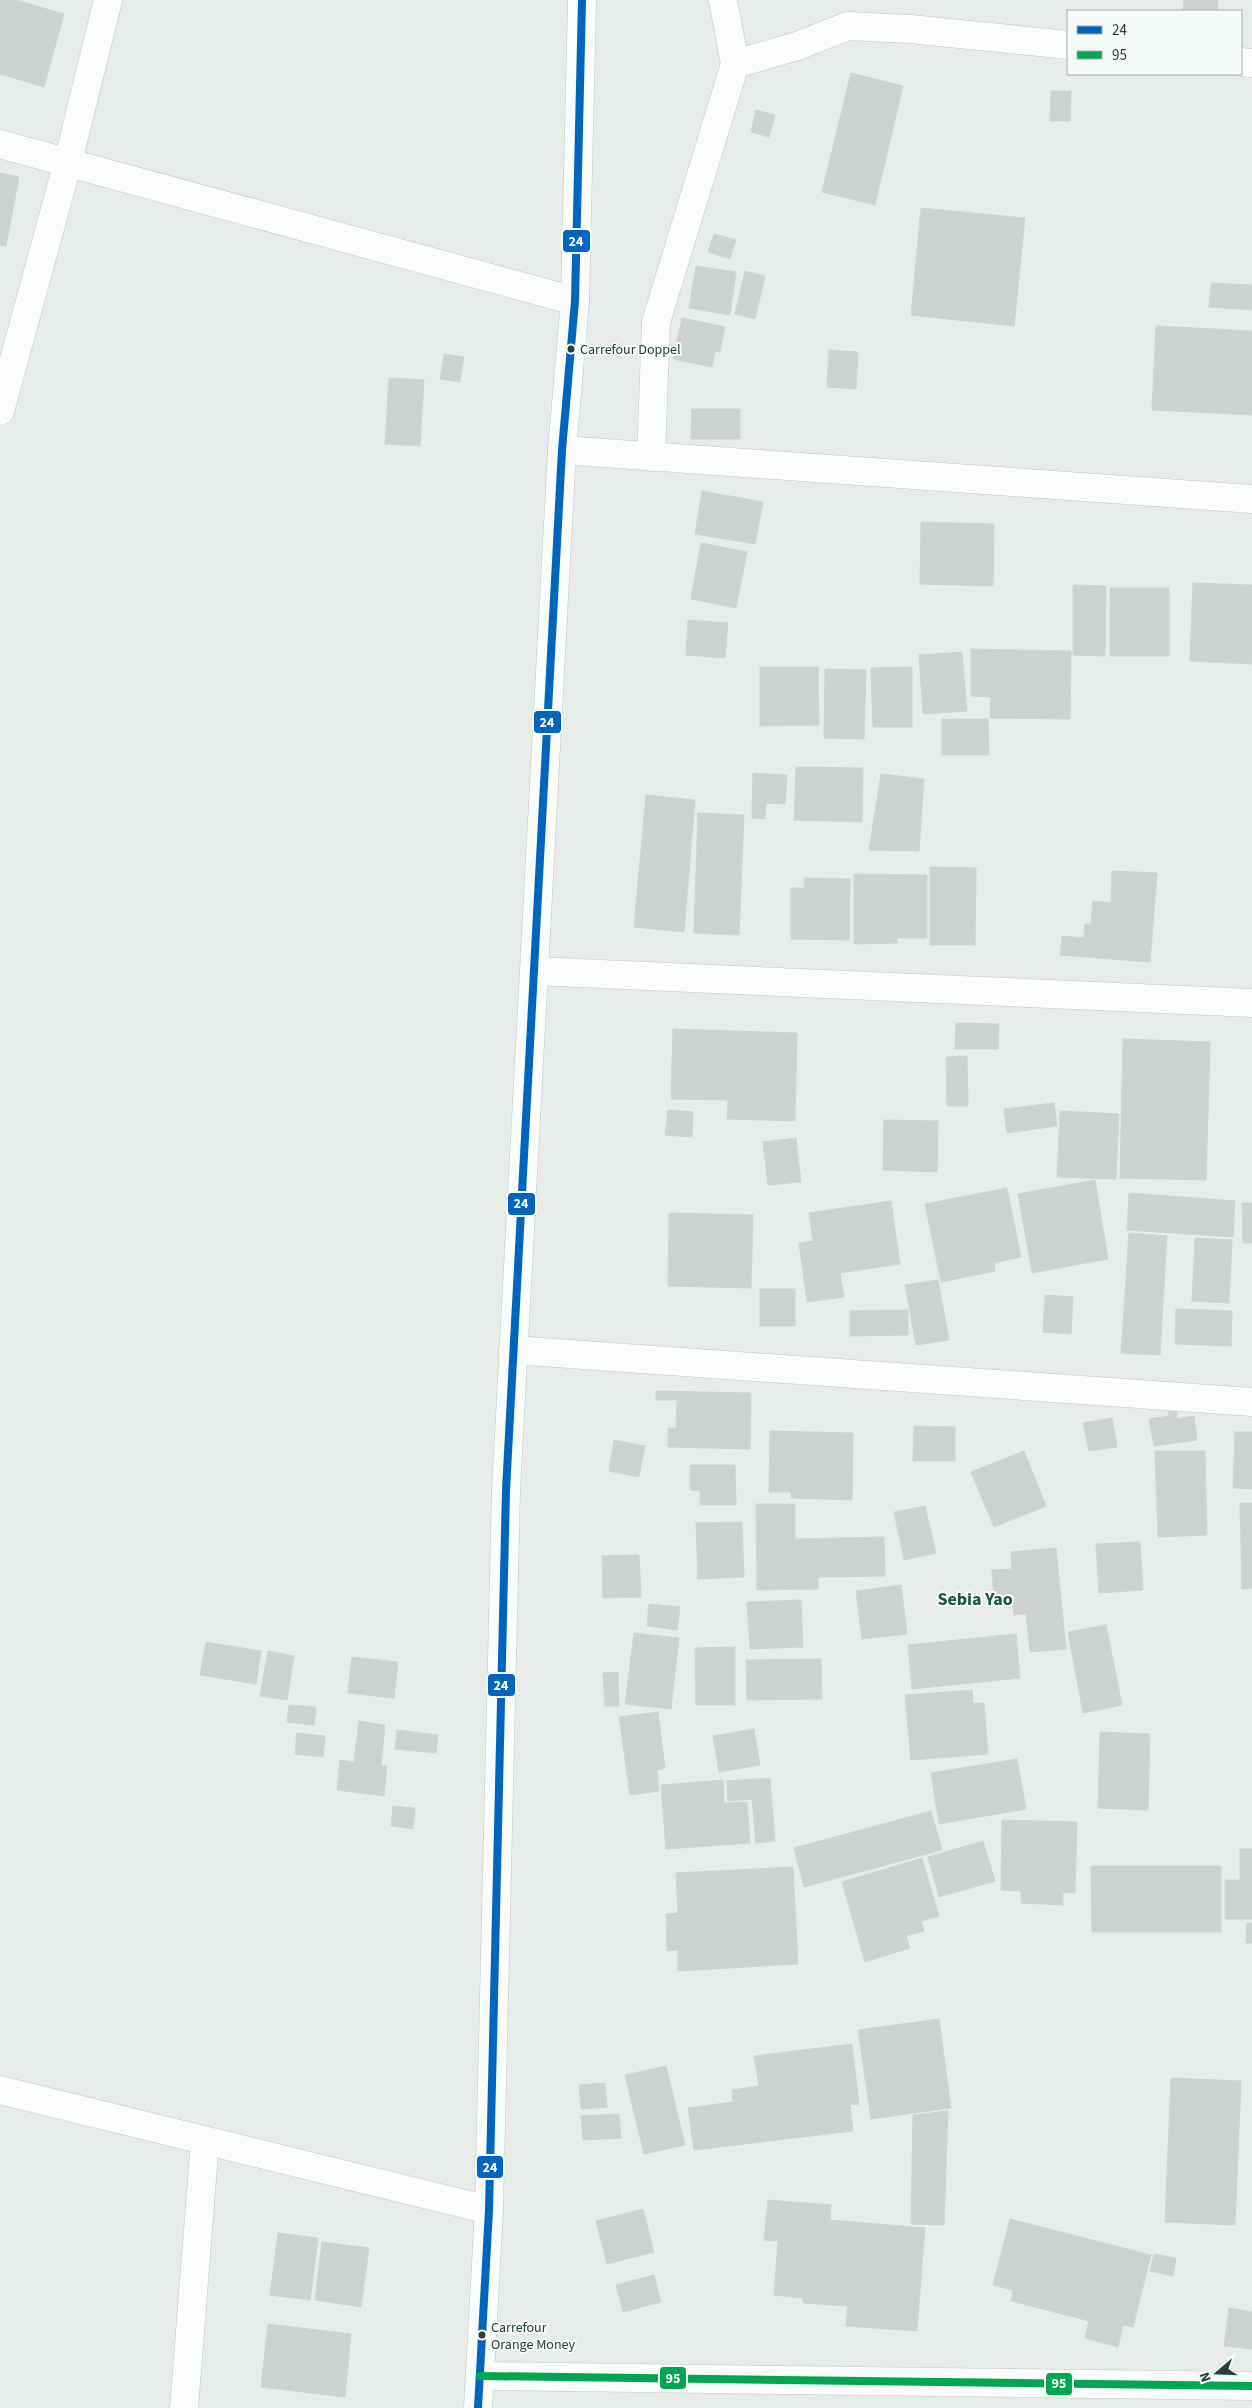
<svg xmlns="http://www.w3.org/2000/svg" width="1252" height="2408" viewBox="0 0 1252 2408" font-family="'Source Sans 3',sans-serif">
<rect width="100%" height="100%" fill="#e7ece9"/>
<g fill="#ced3d1" stroke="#d0d5d2">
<path d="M0 0H16L64 14 44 87 0 74Z"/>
<path d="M1184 0H1218L1217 11H1183Z"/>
<path d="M851 73 903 86 875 205 822 192Z"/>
<path d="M1051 91H1071L1070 121H1050Z"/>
<path d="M756 110 775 115 769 137 751 132Z"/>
<path d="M0 173 19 177 6 246 0 245Z"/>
<path d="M921 208 1025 218 1014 326 911 315Z"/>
<path d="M714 234 736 240 730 259 708 252Z"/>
<path d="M696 266 736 272 730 315 689 308Z"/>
<path d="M745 271 765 276 755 319 735 314Z"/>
<path d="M1211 283 1252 285V310L1209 307Z"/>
<path d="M682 318 725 327 720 352 715 351 712 367 673 359Z"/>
<path d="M1156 326 1252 331V415L1152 410Z"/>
<path d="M829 350 858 352 856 389 827 387Z"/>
<path d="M444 354 464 357 460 382 440 379Z"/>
<path d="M389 378 424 380 420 446 385 444Z"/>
<path d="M692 409H740V439H691Z"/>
<path d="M702 491 763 502 755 544 695 534Z"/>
<path d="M921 522 994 524 993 586 920 584Z"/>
<path d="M701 543 747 552 736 608 691 599Z"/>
<path d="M1193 583 1252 585V664L1190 661Z"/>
<path d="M1073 585 1106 586 1105 656 1073 655Z"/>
<rect x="1110" y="588" width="59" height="68"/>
<path d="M688 620 728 623 725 658 686 655Z"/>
<path d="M971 649 1071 651 1070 719 990 718 991 697 971 696Z"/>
<path d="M962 652 967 711 923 714 919 655Z"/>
<path d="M760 667H818L819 725 760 726Z"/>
<path d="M912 667V727H873L871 668Z"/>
<path d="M825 669 866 670 864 739 824 738Z"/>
<path d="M942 719H988L989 755H942Z"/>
<path d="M796 767 863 768 862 822 794 820Z"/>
<path d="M753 773 787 775 785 804 766 803 765 819 752 818Z"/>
<path d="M881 774 924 779 919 851 869 850Z"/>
<path d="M646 795 695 800 684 932 634 927Z"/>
<path d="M698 813 744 815 739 935 694 933Z"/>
<path d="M930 867 976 868 975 945H930Z"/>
<path d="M1112 871 1157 873 1150 962 1060 955 1062 936 1084 938 1085 924H1091L1093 901 1111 903Z"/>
<path d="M854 874 927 875V938H897V943L854 944Z"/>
<path d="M804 878 850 879 849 940 791 939V888H805Z"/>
<path d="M956 1023 999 1024 998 1049H955Z"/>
<path d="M673 1029 797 1033 795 1121 727 1119 728 1100 671 1099Z"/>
<path d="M1123 1039 1210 1042 1206 1180 1120 1178Z"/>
<path d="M967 1056 968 1106H947L946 1057Z"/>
<path d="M1054 1103 1057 1126 1007 1133 1004 1109Z"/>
<path d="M668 1110 693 1112 692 1137 665 1135Z"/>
<path d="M1060 1111 1119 1114 1116 1179 1057 1177Z"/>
<path d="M884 1120 938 1121 937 1172 883 1170Z"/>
<path d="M796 1138 801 1182 768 1185 763 1142Z"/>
<path d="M1095 1180 1108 1259 1032 1273 1018 1194Z"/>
<path d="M1007 1188 1021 1257 994 1263 995 1271 941 1282 925 1204Z"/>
<path d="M1129 1193 1235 1201 1233 1237 1127 1230Z"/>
<path d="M891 1201 900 1264 840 1273 844 1297 807 1302 799 1243 813 1241 809 1213Z"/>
<path d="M1242 1203H1252V1243H1243Z"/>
<path d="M669 1213 753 1215 751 1288 668 1286Z"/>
<path d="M1129 1233 1167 1236 1160 1355 1121 1353Z"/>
<path d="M1195 1238 1232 1240 1229 1303 1192 1301Z"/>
<path d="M938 1280 949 1340 916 1345 905 1285Z"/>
<rect x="760" y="1289" width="35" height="37"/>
<path d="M1045 1295 1073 1297 1071 1334 1043 1332Z"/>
<path d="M1176 1309 1232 1311 1231 1346 1175 1344Z"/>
<path d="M908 1310V1335L850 1336V1311Z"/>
<path d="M656 1391 751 1393 750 1449 668 1447V1428H676L677 1400H656Z"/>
<path d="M1176 1409 1177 1419 1194 1416 1197 1440 1154 1446 1149 1419 1169 1416 1168 1411Z"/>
<path d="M1112 1418 1117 1447 1089 1451 1083 1423Z"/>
<path d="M914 1426 955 1427V1461H913Z"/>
<path d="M770 1431 853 1433 852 1500 791 1498V1492H769Z"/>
<path d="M1235 1432H1252V1489L1233 1488Z"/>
<path d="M614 1440 645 1446 639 1477 609 1471Z"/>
<path d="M1024 1451 1046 1506 994 1527 971 1472Z"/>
<path d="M1155 1451H1205L1207 1535 1158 1537Z"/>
<path d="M690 1465H735L736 1505H700V1491L690 1490Z"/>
<path d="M1240 1503H1252V1588L1242 1589Z"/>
<path d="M756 1504H795V1539L884 1537 885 1576 818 1577V1589L757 1590Z"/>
<path d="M925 1506 936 1553 904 1560 894 1512Z"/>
<path d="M742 1522 744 1577 698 1579 696 1523Z"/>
<path d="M1140 1542 1143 1590 1099 1593 1096 1544Z"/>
<path d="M1056 1548 1066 1649 1030 1652 1026 1614 1014 1615 1012 1596 994 1598 992 1570 1012 1569 1011 1552Z"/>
<path d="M639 1555 641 1597 603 1598 602 1556Z"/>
<path d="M901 1585 907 1634 862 1639 856 1591Z"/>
<path d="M801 1600 803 1647 750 1649 747 1602Z"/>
<path d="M649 1604 680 1607 677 1630 647 1626Z"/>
<path d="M1106 1625 1122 1705 1083 1713 1068 1632Z"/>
<path d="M634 1633 679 1638 671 1709 625 1704Z"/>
<path d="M1016 1634 1020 1678 912 1689 908 1645Z"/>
<path d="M206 1642 261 1651 256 1684 200 1675Z"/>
<path d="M735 1647V1705H696L695 1648Z"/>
<path d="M268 1651 294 1656 287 1700 260 1696Z"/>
<path d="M352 1657 398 1662 394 1698 348 1693Z"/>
<path d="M821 1659 822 1699 747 1700 746 1660Z"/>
<path d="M618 1672 619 1706H605L603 1673Z"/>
<path d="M972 1690 973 1703H984L988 1754 911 1760 905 1695Z"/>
<path d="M289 1705 316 1707 314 1725 287 1722Z"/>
<path d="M658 1712 665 1768 657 1770 659 1791 630 1795 619 1717Z"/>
<path d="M359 1721 385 1725 381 1766H387L384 1796 337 1790 340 1760 354 1762Z"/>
<path d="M754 1729 760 1765 719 1772 713 1736Z"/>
<path d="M397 1730 438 1735 436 1753 395 1749Z"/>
<path d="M1100 1732 1150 1734 1148 1810 1098 1808Z"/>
<path d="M297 1733 325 1736 323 1757 295 1754Z"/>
<path d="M1017 1759 1026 1809 939 1824 931 1773Z"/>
<path d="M770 1778 775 1841 756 1843 752 1799 728 1801 727 1781Z"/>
<path d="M723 1780 724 1803 747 1802 750 1843 666 1849 661 1785Z"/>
<path d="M393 1806 415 1808 413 1829 391 1826Z"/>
<path d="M931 1811 942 1850 804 1887 794 1848Z"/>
<path d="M1002 1820 1077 1822 1075 1893 1063 1892V1905L1021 1903V1891L1001 1890Z"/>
<path d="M983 1841 995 1881 939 1897 928 1857Z"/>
<path d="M1240 1849H1252V1919H1225V1880H1240Z"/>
<path d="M922 1858 939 1916 921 1921 924 1931 906 1936 910 1948 865 1962 842 1882Z"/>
<path d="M1091 1866H1221V1932H1092Z"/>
<path d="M793 1867 798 1964 678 1971V1950L667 1951 666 1914 678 1913 676 1873Z"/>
<path d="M1247 1923H1252V1943H1246Z"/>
<path d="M939 2019 951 2108 871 2119 858 2030Z"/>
<path d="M852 2044 859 2104 850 2105 853 2131 694 2150 688 2108 733 2102 732 2090 759 2086 754 2056Z"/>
<path d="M666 2066 685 2145 644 2154 625 2075Z"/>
<path d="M1171 2078 1241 2081 1235 2225 1165 2222Z"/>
<path d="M605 2083 607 2107 581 2109 579 2085Z"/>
<path d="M948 2111 944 2225 911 2224 913 2115Z"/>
<path d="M619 2114 621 2138 583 2140 581 2116Z"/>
<path d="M768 2200 831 2205 830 2220 925 2228 917 2331 846 2326 848 2306 803 2303V2298L774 2295 778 2241 764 2240Z"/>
<path d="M643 2209 654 2252 607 2264 596 2221Z"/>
<path d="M1010 2219 1151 2255 1133 2327 1123 2325 1118 2347 1085 2338 1089 2321 1011 2301 1013 2290 993 2285Z"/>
<path d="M278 2233 318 2238 310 2300 270 2295Z"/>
<path d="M322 2242 369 2248 361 2307 315 2300Z"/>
<path d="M1154 2254 1176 2258 1173 2276 1150 2271Z"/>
<path d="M654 2275 661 2302 623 2312 616 2285Z"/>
<path d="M1229 2308 1252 2312V2349L1224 2346Z"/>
<path d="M268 2324 351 2334 345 2397 261 2387Z"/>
</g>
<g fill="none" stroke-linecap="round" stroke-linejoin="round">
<defs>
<g id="minor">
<path d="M1241 62 1252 63"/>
<path d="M735 64 797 46 848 26 910 29 1068 45"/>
<path d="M0 144 575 301"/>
<path d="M0 411 68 162 108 0"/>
<path d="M562 450 1252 499"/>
<path d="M651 457 656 322 735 64 723 0"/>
<path d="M534 971 1252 1003"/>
<path d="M513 1350 1252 1402"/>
<path d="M0 2090 489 2210"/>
<path d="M480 2376 1252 2386"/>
<path d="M184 2408 205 2141"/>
<path d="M478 2408 489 2210 506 1490 562 450 575 301 582 0"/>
</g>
</defs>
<use href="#minor" stroke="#c4c9c6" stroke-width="29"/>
<use href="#minor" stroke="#fbfcfc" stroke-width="28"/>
<defs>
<path id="bus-1" d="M478 2408 489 2210 506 1490 562 450 575 301 582 0"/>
<path id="bus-2" d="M480 2376 1252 2386"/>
</defs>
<use href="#bus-1" stroke="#f6faf8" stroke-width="11"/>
<use href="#bus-2" stroke="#f6faf8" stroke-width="11"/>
<use href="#bus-1" stroke="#0065bd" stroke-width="8"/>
<use href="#bus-2" stroke="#00a651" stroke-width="8"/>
</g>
<g fill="#244037" stroke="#f6faf8" stroke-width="2">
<circle cx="571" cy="349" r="4.5"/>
<circle cx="482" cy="2335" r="4.5"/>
</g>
<g text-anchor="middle" stroke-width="4" stroke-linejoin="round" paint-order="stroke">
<g font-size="14" fill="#244037" stroke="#f6faf8" text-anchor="start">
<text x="580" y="354">Carrefour Doppel</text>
<text x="491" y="2332">Carrefour<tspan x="491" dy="17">Orange Money</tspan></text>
</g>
<g font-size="18" font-weight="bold" fill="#205343" stroke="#f6faf8">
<text x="975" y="1605">Sebia Yao</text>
</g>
</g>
<g stroke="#f6faf8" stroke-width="2">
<rect x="562" y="229" width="29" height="24" rx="5" fill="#0065bd"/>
<rect x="533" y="710" width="29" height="24" rx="5" fill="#0065bd"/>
<rect x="507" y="1192" width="29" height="24" rx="5" fill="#0065bd"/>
<rect x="487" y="1673" width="29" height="24" rx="5" fill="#0065bd"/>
<rect x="476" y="2155" width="28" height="24" rx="5" fill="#0065bd"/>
<rect x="659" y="2366" width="28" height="24" rx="5" fill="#00a651"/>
<rect x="1045" y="2372" width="28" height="24" rx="5" fill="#00a651"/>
</g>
<g font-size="14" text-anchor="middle" font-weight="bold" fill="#fff">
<text x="576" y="246">24</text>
<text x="547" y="727">24</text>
<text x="521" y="1208">24</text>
<text x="501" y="1690">24</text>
<text x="490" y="2172">24</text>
<text x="673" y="2383">95</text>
<text x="1059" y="2388">95</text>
</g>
<rect x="1067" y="10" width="175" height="65" fill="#f6faf8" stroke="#a2b0ab"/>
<rect x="1077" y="26" width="25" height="8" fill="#0065bd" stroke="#a2b0ab"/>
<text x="1112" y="35" font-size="15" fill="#244037">24</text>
<rect x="1077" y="51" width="25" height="8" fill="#00a651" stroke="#a2b0ab"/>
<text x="1112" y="60" font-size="15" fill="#244037">95</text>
<g transform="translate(1217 2373) rotate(251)" stroke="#f6faf8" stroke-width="4" paint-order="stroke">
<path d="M0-4L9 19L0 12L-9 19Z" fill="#244037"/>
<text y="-8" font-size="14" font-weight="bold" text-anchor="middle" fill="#244037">N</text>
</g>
</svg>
